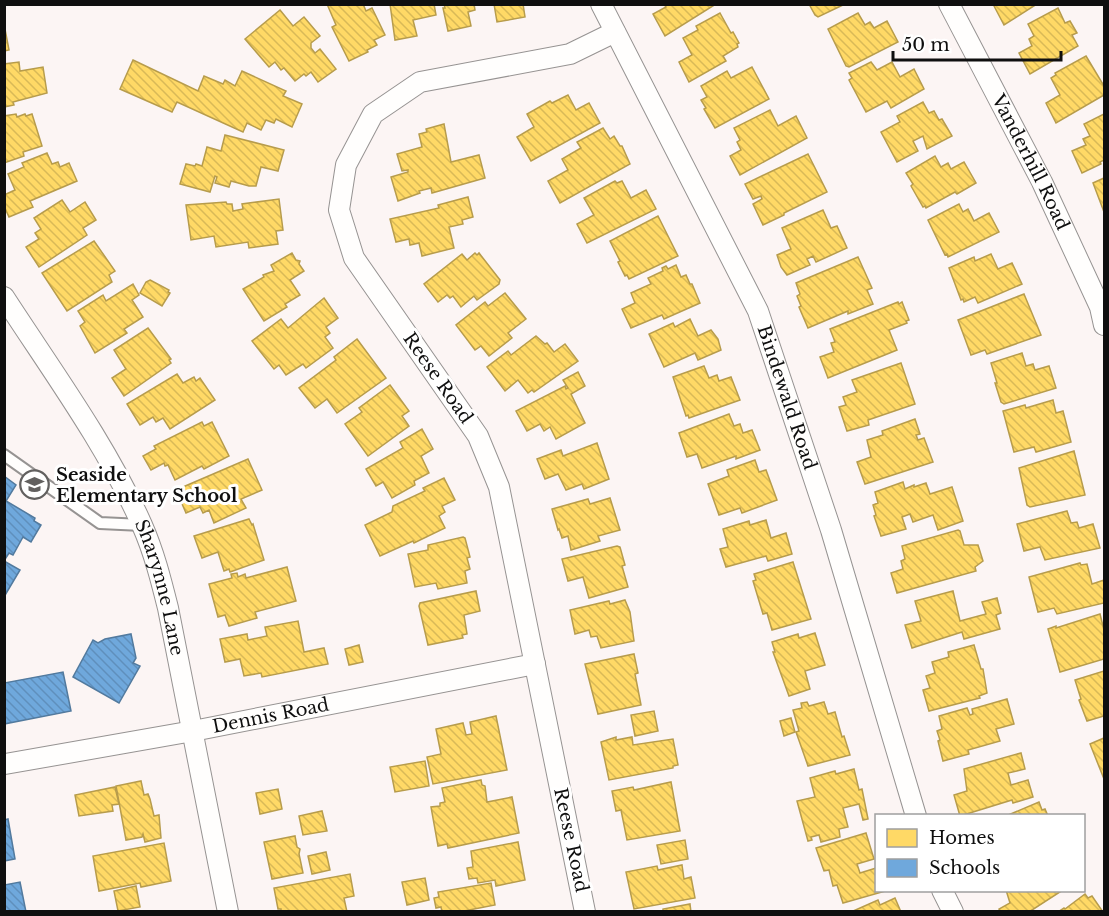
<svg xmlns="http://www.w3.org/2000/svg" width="1109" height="916" viewBox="0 0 1109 916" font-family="'Libre Baskerville',serif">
<defs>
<pattern id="homes-back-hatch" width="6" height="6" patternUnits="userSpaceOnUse" patternTransform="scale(1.5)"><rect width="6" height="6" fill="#ffd966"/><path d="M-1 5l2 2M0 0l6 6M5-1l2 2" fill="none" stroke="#d9b957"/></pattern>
<pattern id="schools-back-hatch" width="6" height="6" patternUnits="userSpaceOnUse" patternTransform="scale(1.5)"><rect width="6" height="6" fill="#6fa8dc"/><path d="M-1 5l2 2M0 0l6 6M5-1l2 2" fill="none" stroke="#5f8fbc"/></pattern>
</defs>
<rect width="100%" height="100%" fill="#fcf5f4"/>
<g fill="url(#homes-back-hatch)" stroke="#b79c4c" stroke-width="1.5">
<path d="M327 4H363L366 11 372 8 385 35 374 40 377 45 367 50 368 52 349 61 332 27 336 25Z"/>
<path d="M390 4H434L436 15 413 20 417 36 395 40Z"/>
<path d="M444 4H474L475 10 468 12 471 26 448 31 443 8H445Z"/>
<path d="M494 4H523L525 17 497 22Z"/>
<path d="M664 4H716L665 36 653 14 666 7Z"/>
<path d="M809 4H845L818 17 815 15Z"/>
<path d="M996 4H1037L1004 25 994 6Z"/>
<path d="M1058 8 1065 23 1070 21 1077 33 1072 35 1078 46 1030 74 1019 53 1032 46 1029 39 1034 36 1028 24Z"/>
<path d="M280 10 293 26 304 17 320 36 311 43V48L315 53 320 49 336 69 318 82 311 72 306 76 304 74 295 81 284 68 281 70 275 62 269 67 245 39Z"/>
<path d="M720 13 731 33 733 32 739 43 737 44 738 47 723 56 726 61 689 82 679 62 692 55 683 38 698 30 696 26Z"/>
<path d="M858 13 865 25 870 22 874 28 887 21 898 42 849 67 846 66 828 29Z"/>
<path d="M4 24 9 50 4 51Z"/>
<path d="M1086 56 1104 86V95L1056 123 1046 103 1060 95 1051 78 1056 75 1055 73Z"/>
<path d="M133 60 198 91 204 76 223 84 225 80 235 86 242 71 286 91 283 96 302 104 292 127 276 119 274 123 266 120 261 130 247 123 243 132 177 102 172 112 120 89Z"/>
<path d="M19 62 20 71 43 67 47 93 13 102 14 105 4 107V64Z"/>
<path d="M871 62 877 70 892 62 900 77 914 69 924 89 891 108 887 101 866 112 849 80 852 78 849 73Z"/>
<path d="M752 67 769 99 715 128 704 109 706 108 701 100 707 97 701 86 727 71 731 78Z"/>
<path d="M568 95 576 110 589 103 600 123 531 161 517 137 534 127 527 114 550 101 552 103Z"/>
<path d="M923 102 929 113 934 111 939 120 942 119 952 136 927 149 923 136 913 141 918 151 897 162 881 132 900 122 897 116Z"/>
<path d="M770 110 778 126 796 116 807 138 740 175 730 156 741 150 737 142 740 140 734 128Z"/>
<path d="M16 114 17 117 25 114 26 116 32 114 42 146 23 152 24 156 4 163V116Z"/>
<path d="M1104 114V160L1100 162 1101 164 1082 173 1072 151 1086 145 1083 139 1090 136 1084 124Z"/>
<path d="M444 124 451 162 479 155 485 178 432 193 431 188 419 191 420 193 398 201 391 177 408 172V170L402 171 397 154 422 147 419 134 427 132 426 129Z"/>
<path d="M603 128 610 139 614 136 620 146H622L630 164 560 203 548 181 568 170 562 159 581 148 577 142Z"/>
<path d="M225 135 284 150 278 171 261 167 256 186H249L231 181 229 187 215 183 217 177 215 176 210 192 180 184 186 164 195 166 196 164 202 166 207 147 221 151Z"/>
<path d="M47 153 52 164 58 162 60 167 69 163 77 181 30 201 33 207 9 217 4 206V195L15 190 8 174 24 167 22 163Z"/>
<path d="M808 154 827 192 784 213V215L763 225 753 204 762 199 761 196 753 199 745 184Z"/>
<path d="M935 156 941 167 948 163 951 169 964 162 976 183 957 194 955 192 926 208 925 206 923 207 911 186 913 184 906 173Z"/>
<path d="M1104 178V212L1093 183Z"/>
<path d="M615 181 617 183 622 181 631 198 646 190 656 209 587 243 577 224 594 215 584 198Z"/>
<path d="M468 197 473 217 462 220 463 224 449 227 454 248 422 256 419 243 410 245 409 239 396 242 390 219 439 208 438 205Z"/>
<path d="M279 199 283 230 276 231 278 244 249 248 248 242 216 247 214 236 191 240 186 205 226 202 227 204H232L233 211 243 209 242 204Z"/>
<path d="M62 200 70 212 85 202 96 220 83 228 87 235 39 267 26 247 39 239 35 233 41 229 34 218Z"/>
<path d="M959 204 963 212 968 209 974 221 989 213 999 232 948 257 947 254 945 255 928 220Z"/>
<path d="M823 210 831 228 837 226 847 248 816 262 813 256 807 259 810 265 787 275 781 267 777 255 791 249 782 228Z"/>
<path d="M658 216 678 256 629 279 627 275 625 276 618 262 620 261 610 241Z"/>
<path d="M94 241 115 271 109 275 112 282 67 311 42 273Z"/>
<path d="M292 253 296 260 300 261 299 264 304 271 290 280 300 295 285 304 287 307 264 321 243 289 264 277 263 275 274 271 271 265Z"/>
<path d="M475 253 477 255 479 253 500 280 499 284 477 300 474 296 461 307 453 296 450 298 447 295 438 302 424 284 462 254 467 260Z"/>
<path d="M991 254 998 269 1012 263 1022 284 978 303 975 297 964 302 963 299 961 300 949 268 974 257 975 261Z"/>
<path d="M858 257 872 288 867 290 873 304 848 314V311L808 328 799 307 801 306 797 296 800 294 796 283Z"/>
<path d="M676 265 681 277 686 275 690 284H692L700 303 664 319 662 315 631 328 622 309 635 303 631 293 651 284 648 278 663 271 662 268 666 266 668 269Z"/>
<path d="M150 280 169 290 168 292 170 293 162 306 140 293 146 282Z"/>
<path d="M133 284 139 295 132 300 143 317 124 329 127 333 95 353 80 326 85 322 78 311 103 295 106 301Z"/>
<path d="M505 293 526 319 508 333 512 338 489 356 481 346 475 350 456 325 485 302 488 306Z"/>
<path d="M1024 294 1041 335 987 354 985 350 971 355 958 320Z"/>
<path d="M324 298 338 318 326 327 330 333 325 337 333 348 306 368 303 364 286 375 279 365 274 369 252 341 281 319 288 328Z"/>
<path d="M898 302 899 304 902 302 909 320 906 321 907 323 889 330 897 350 828 378 820 357 834 352 831 343 835 342 830 329Z"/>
<path d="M690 319 698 336 711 330 718 339 721 350 698 360 695 353 664 367 649 334 673 323 675 327Z"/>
<path d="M148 328 171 359 169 360 171 363 124 396 112 378 126 369 114 350Z"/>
<path d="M536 336 545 344 547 343 554 352 565 344 578 361 534 392 532 390 528 393 518 380 505 391 487 367 508 351 511 355Z"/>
<path d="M357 339 386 378 337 413 327 399 315 408 299 388 336 360 334 357Z"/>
<path d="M1022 353 1026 366 1033 364 1035 370 1049 366 1056 388 1004 404 1001 402 995 383H997L991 363Z"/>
<path d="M901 363 915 404 868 420 869 425 847 431 839 407 846 405 843 397 857 392 852 380Z"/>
<path d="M704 366 709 378 717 375 719 381 731 377 740 400 689 418 688 415 686 416 673 377Z"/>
<path d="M578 372 585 386 571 394 585 423 556 439 550 427 544 431 540 424 527 431 516 411 565 386 566 389 568 388 563 380Z"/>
<path d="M177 374 183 383 194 377 196 381 200 378 215 400 170 429 163 418 156 422 153 417 140 425 127 404Z"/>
<path d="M390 385 409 411 402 416 409 426 368 456 345 424 362 412 359 408Z"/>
<path d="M1053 400 1056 413 1063 411 1071 442 1036 452 1034 447 1014 452 1003 411 1025 405 1026 408Z"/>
<path d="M729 414 734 426 740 424 743 433 752 430 760 450 736 459V456L702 468 697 454 687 457 679 433Z"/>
<path d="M915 419 920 434 916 435 918 440 924 438 933 462 865 484 857 462 871 457 867 440 883 435 882 431Z"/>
<path d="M202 422 204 426 212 422 229 456 204 469 202 466 175 480 168 465 165 466 164 463 151 470 143 456 156 449 154 446Z"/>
<path d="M422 429 433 449 421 456 429 473 414 481 415 485 392 498 383 482 376 486 366 469 403 448 400 442Z"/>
<path d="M597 443 609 479 584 489 582 484 566 490 558 474 545 479 537 459 561 450 563 456Z"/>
<path d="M1074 451 1085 495 1030 507 1027 505 1019 468Z"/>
<path d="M248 459 262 490 241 499 246 508 214 523 209 510 203 513 200 507 186 513 176 490Z"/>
<path d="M755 460 759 472 766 470 777 500 742 513 740 508 719 515 708 484 729 476 727 470Z"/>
<path d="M444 478 455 500 442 506 445 512 439 516 445 528 414 543 413 541 380 556 365 525 392 512 393 506 425 491 423 488Z"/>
<path d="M903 482 905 489 914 485V487L926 483 930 494 952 487 963 521 938 530 933 515 913 522 910 514 902 517 906 529 881 536 874 516 876 515 873 505 878 503 875 492Z"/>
<path d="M610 498 620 530 598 536 600 541 571 550 568 536 562 538 559 529 558 530 552 509 588 499 590 504Z"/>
<path d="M1067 511 1071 523 1077 522 1079 528 1093 524 1100 548 1045 560 1040 547 1024 551 1017 524Z"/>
<path d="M249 519 252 525 253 524 264 560 230 572 229 569 224 571 218 552 202 558 194 536Z"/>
<path d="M766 520 771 538 786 533 792 554 768 561 766 556 726 567 720 549 728 547 723 529 749 521 750 525Z"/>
<path d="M958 530 960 531 964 545H978L983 561 975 567 976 571 897 593 891 573 903 569 901 561 905 559 902 546Z"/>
<path d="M463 537 465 538 470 557 467 558 470 569 465 571 467 583 438 589 436 583 415 587 408 554 428 550V545Z"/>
<path d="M617 546 620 547 625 565 622 566 628 587 589 598 583 577 568 581 562 559Z"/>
<path d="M793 562 811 619 772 630 767 613 763 614 753 581 756 580 754 574Z"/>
<path d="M1080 563 1081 565 1087 564 1092 584 1104 580V603L1057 614 1054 608 1038 612 1029 577Z"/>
<path d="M287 567 296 601 255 612 257 618 229 626 225 615 218 617 209 584 232 578 231 574 237 573 238 577 245 574 246 578Z"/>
<path d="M476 591 480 611 464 615 467 634 462 635 463 638 428 645 419 606 420 603Z"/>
<path d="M953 591 960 621 986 614 982 602 997 598 1001 613 996 615 1000 629 964 639 962 632 912 648 905 625 921 621 915 601Z"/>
<path d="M625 600 630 612 634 641 601 648 597 636 591 637 589 630 575 634 570 610 609 601 610 604Z"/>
<path d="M1100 614 1104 630V659L1060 672 1048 629 1056 626V628Z"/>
<path d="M298 621 304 652 324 648 328 664 262 677 261 673 244 676 240 659 225 662 220 639 247 634 248 640 267 636 265 627Z"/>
<path d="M815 633 825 665 805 671 810 689 789 696 773 652H775L772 642 798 634 799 638Z"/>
<path d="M359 645 363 662 349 665 345 649Z"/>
<path d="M974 645 981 669H983L987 693 979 696 980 698 929 711 923 690 930 688 926 676 935 673 932 662 949 657 948 652Z"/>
<path d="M634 654 638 673 635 674 641 705 598 714 585 664Z"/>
<path d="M1104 671V716L1087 721 1079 700 1081 699 1075 680Z"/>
<path d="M1007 699 1014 724 996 729 1000 741 968 750 969 754 943 761 938 741 940 740 937 731 942 729 939 716 967 708 970 715 973 714 972 709Z"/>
<path d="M807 702 809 706 824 702 828 714 835 712 842 737 844 736 850 755 808 766 796 732 799 731 793 710 802 708 801 703Z"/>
<path d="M654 711 658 731 635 736 631 715Z"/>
<path d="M496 716 507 770 433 784 427 757 441 754 436 729 463 723 466 735 472 734 470 722Z"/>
<path d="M791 718 795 732 784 736 780 721Z"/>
<path d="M616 737V740L632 737 633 745 673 739 678 765 673 766V768L609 780 601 742Z"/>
<path d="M1104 738V779L1090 744Z"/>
<path d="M1021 753 1025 769 1008 773 1011 785 1028 780 1033 797 1013 803 1012 800 960 816 954 795 967 791 964 769Z"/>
<path d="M425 761 429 786 395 792 390 767Z"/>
<path d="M854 769 859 790 862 789 868 819 863 820 859 804 843 808 848 827 839 829 840 837 821 842 819 835 811 837 812 840 808 841 797 801 815 797 810 778 835 771 836 774Z"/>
<path d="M481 780 482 785 485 786 487 802 512 797 519 833 448 848 447 844 438 846 431 807 440 806V803L445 802 442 788Z"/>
<path d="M141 781 144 795 148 794 150 799 154 816 159 815 161 838 145 842 143 834 142 837 126 840 116 786Z"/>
<path d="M671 782 680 831 627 840 621 810 616 811 612 791 633 787 634 790Z"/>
<path d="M115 787 119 804 112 805 113 811 79 816 75 795Z"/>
<path d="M278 789 282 809 260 814 256 793Z"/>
<path d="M1039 802 1042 810 1045 809 1048 816H1006Z"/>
<path d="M322 811 327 831 303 835 299 816Z"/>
<path d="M866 833 874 859 857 864 860 873 876 868V890L882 892 843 903 837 885 833 886 829 870 824 871 816 848Z"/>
<path d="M295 836 297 847 300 849 299 854 303 873 272 879 264 842Z"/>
<path d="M685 840 688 859 661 864 657 845Z"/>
<path d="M518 842 525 880 496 886 495 880 478 883 477 878 469 879 467 868 473 867 471 851Z"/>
<path d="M164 843 171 881 141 887 140 883 99 891 93 856Z"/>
<path d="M326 852 330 870 312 874 308 856Z"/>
<path d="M682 865 684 879 691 877 695 898 634 909 626 872 657 866 658 870Z"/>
<path d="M350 874 354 896 344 898 347 912H281V909H278L274 888Z"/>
<path d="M425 878 429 900 407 905 402 882Z"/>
<path d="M491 883 495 905 459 912H442L441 907 436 908 434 898 439 897 438 892Z"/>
<path d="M136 886 140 907 118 911 114 891Z"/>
<path d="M1006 890H1063L1029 912H1000L999 909 1010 903Z"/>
<path d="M1085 894 1088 898 1092 896 1103 912H1058L1064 908 1065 909Z"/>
<path d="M895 898 901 912H851L878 900 880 905Z"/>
<path d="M690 904 691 912H663V909Z"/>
</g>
<g fill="url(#schools-back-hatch)" stroke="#527a9e" stroke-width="1.5">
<path d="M4 476 16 485 6 501 35 518 34 521 41 525 31 542 23 537 13 555 9 553 4 561Z"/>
<path d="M4 561 20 570 4 597Z"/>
<path d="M131 634 136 658 133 663 140 666 119 703 73 677 93 640 98 643 105 639Z"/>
<path d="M63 672 71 711 4 724V683Z"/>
<path d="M8 819 15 859 4 861V820Z"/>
<path d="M20 882 26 912H4V885Z"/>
</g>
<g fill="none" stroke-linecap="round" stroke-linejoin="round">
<defs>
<path id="lane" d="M4 455 100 523 142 525"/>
<g id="street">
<path id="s1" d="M601 4 758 311 831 530 916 816"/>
<path id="s2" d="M949 4 1042 182 1100 307 1104 325"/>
<path id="s3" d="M4 297C52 371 106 444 142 525 154 552 161 580 168 608L228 912"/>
<path id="s4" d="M5 764 193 731 535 664"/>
<path d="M942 890 953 912"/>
<path d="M585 912 499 487 478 436 354 258 339 210 346 165 373 114 420 82 570 54 615 32"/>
</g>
</defs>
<use href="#lane" stroke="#969392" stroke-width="14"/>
<use href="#street" stroke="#969392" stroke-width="22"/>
<use href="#lane" stroke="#fffefd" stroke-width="10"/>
<use href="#street" stroke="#fffefd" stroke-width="20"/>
</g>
<defs>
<symbol id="school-ring" viewBox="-11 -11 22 22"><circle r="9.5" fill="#fff" stroke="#62605f" stroke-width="1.5"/><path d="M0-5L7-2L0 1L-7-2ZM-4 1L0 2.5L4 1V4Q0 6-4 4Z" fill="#62605f"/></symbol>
</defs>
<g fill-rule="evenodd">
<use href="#school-ring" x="18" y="468" width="33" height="33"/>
</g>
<g text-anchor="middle" stroke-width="6" stroke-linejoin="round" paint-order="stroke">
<g font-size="18" fill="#0f0f0f" stroke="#fff">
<text dy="6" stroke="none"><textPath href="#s2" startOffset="178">Vanderhill Road</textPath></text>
<text transform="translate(438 378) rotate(55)" y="6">Reese Road</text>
<text dy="6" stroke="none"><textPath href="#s1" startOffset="436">Bindewald Road</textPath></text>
<text dy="6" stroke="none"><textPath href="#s3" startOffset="332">Sharynne Lane</textPath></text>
<text dy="6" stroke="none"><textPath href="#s4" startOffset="270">Dennis Road</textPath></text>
<text transform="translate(571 840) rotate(78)" y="6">Reese Road</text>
</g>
<g font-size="18" font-weight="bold" fill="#0f0f0f" stroke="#fff" text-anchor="start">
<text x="56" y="481">Seaside<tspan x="56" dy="21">Elementary School</tspan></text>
</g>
</g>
<rect width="1109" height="916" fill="none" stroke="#0f0f0f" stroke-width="12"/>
<rect x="875" y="814" width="210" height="78" fill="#ffffff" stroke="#9f9f9f" stroke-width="1.5"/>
<rect x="887" y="829" width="30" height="18" fill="#ffd966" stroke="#9f9f9f" stroke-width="1.5"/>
<text x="929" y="844" font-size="18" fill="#0f0f0f">Homes</text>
<rect x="887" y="859" width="30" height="18" fill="#6fa8dc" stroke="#9f9f9f" stroke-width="1.5"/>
<text x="929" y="874" font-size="18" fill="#0f0f0f">Schools</text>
<path d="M893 51v9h168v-9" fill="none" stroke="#0f0f0f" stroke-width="3"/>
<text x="902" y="51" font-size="18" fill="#0f0f0f" stroke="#ffffff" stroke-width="4.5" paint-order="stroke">50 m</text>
</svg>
